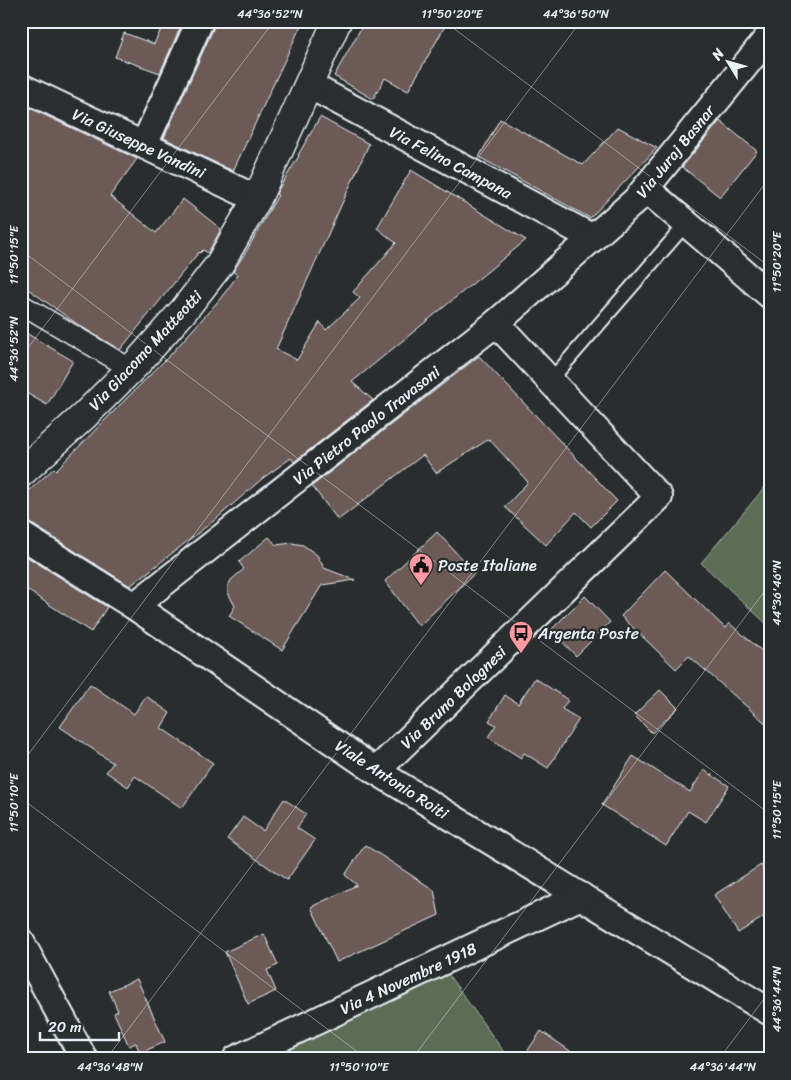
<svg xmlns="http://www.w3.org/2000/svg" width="791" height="1080" viewBox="0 0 791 1080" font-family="Sriracha,sans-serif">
<rect width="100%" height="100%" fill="#2a2d2e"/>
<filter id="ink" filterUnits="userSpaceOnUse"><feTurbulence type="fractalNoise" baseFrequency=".02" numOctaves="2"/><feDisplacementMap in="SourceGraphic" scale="10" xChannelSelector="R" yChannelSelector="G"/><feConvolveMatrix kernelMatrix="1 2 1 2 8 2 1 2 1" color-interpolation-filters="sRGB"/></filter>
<g filter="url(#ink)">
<g fill="#5c6d56" stroke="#a2afa7">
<path d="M770 481V627L701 563Z"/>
<path d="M440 963 509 1059H236Z"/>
</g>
<g fill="#6c5a57" stroke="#e8f1f8">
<path d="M165 21H183L160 73 115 57 124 33 154 44Z"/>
<path d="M215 21H303L233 171 164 138 214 27Z"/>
<path d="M365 21H448L408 91 385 78 373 99 334 76Z"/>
<path d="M21 104 137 159 110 196 156 233 183 199 221 229 208 253 203 250 200 253 199 252 120 350 77 324 21 284Z"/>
<path d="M320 117 369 144 276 349 297 360 320 322 326 330 360 298 353 292 396 243 377 228 411 170 526 240 352 382 373 400 294 462 291 458 263 478 216 519 130 586 29 522 21 520V498L54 468 56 470 115 410 171 354 220 299 238 275 233 272 247 250 278 195 276 194 278 190 299 156 298 155Z"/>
<path d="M500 119 583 165 618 127 657 148 590 218 479 157Z"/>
<path d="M720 121 757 151 720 197 682 167Z"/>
<path d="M21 330 73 361 47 405 21 390Z"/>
<path d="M479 356 617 501 591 527 576 512 546 545 505 507 528 482 489 439 436 473 423 455 338 520 312 486Z"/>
<path d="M437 532 475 573 419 626 385 581Z"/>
<path d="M269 537 276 545 292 543 303 545 317 555 324 568 355 580 322 585 282 650 229 616 235 606 228 593V586L231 580 244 569 239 562Z"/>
<path d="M21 553 107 607 91 632 21 586Z"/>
<path d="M665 570 725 628 729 623 770 658V727L689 656 676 669 621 616Z"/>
<path d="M585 596 610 622 576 656 551 630Z"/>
<path d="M535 678 568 700 562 709 579 719 548 768 524 753 521 758 488 737 496 725 489 721 505 695 518 704Z"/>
<path d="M90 684 134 714 146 696 170 713 161 728 213 763 182 808 135 776 128 787 106 772 113 763 60 727Z"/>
<path d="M660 690 678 708 652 733 634 715Z"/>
<path d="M633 756 690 792 704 770 729 786 706 822 688 811 666 846 602 805Z"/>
<path d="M284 799 306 814 297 828 315 840 287 880 227 839 243 817 263 831Z"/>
<path d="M365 845 434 890 439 915 337 962 311 907 357 885 345 875Z"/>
<path d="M761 865 770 879V913L738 933 714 895Z"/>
<path d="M264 934 278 965 267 970 276 991 248 1004 225 952Z"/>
<path d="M137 979 165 1042 140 1053 136 1043 129 1046 114 1013 118 1011 109 991Z"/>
<path d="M541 1031 582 1059H522Z"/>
</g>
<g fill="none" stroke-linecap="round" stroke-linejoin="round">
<defs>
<path id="service" d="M550 381 686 224"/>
<path id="pedestrian" d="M21 304 131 369"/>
<g id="minor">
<path d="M309 85 593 238"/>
<path d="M21 87 257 199"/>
<path d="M144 145 200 21"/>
<path d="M646 189 770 295"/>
<path d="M21 535 134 606 376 771 770 1012"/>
<path d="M134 606 496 323 636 200 770 35"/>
<path d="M376 771 659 497 496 323"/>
<path d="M21 942 84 1059"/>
<path d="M236 1059 581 896"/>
</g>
<path id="tertiary" d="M21 473 84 416 138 362 184 310 219 265 257 199 337 21"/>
</defs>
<use href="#service" stroke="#e8f1f8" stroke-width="16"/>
<use href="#pedestrian" stroke="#e8f1f8" stroke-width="22"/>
<use href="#minor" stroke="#e8f1f8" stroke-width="30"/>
<use href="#tertiary" stroke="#e8f1f8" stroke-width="31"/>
<use href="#service" stroke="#2a2d2e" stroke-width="12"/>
<use href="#pedestrian" stroke="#2a2d2e" stroke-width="19"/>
<use href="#minor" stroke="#2a2d2e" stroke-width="26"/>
<use href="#tertiary" stroke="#2a2d2e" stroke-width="28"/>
</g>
</g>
<path fill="none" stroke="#e8f1f8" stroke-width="1" stroke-opacity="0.45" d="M444 21 770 267M21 250 770 814M21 357 274 21M21 764 581 21M21 798 367 1059M106 1059 770 177M412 1059 770 584M719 1059 770 991"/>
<defs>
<symbol id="civic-pin" viewBox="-11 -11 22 30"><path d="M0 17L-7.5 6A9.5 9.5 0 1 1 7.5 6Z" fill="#ff9aa2" stroke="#2a2d2e"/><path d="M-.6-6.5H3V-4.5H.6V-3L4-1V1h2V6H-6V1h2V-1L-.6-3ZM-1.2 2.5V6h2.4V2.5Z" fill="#111"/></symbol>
<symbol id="bus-pin" viewBox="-11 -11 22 30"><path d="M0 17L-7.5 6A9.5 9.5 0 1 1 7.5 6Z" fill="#ff9aa2" stroke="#2a2d2e"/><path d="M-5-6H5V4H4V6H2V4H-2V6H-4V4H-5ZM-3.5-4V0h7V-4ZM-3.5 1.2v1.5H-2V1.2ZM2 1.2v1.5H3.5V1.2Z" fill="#111"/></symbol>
</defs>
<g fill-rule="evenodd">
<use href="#civic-pin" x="407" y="551" width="28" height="38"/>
<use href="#bus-pin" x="507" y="619" width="28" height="38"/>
</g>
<g text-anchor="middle" stroke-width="4.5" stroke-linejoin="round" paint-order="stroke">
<g font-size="16" fill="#e8f1f8" stroke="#2a2d2e">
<text transform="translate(139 143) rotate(25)" y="6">Via Giuseppe Vandini</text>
<text transform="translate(675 151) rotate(-51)" y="6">Via Juraj Basnar</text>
<text transform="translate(451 162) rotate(28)" y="6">Via Felino Campana</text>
<text transform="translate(145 350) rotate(-47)" y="6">Via Giacomo Matteotti</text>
<text transform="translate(366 425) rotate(-38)" y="6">Via Pietro Paolo Travasoni</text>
<text transform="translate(453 697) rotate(-44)" y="6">Via Bruno Bolognesi</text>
<text transform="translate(392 779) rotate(33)" y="6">Viale Antonio Roiti</text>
<text transform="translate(408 978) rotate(-25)" y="6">Via 4 Novembre 1918</text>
</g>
<g font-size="16" fill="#e8f1f8" stroke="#2a2d2e" text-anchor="start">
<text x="438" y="571">Poste Italiane</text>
<text x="538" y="639">Argenta Poste</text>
</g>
</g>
<rect width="791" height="1080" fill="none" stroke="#2a2d2e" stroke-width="55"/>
<g transform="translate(728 62) rotate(307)" stroke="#2a2d2e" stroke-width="4" paint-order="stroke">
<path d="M0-4L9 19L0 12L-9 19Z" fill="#e8f1f8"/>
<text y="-8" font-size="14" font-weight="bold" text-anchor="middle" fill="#e8f1f8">N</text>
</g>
<path d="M40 1032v8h79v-8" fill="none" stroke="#e8f1f8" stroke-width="2.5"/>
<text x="48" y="1032" font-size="15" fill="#e8f1f8" stroke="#2a2d2e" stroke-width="4" paint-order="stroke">20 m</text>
<rect x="28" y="28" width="736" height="1024" fill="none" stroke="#e8f1f8" stroke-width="2"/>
<g font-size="12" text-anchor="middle" fill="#e8f1f8">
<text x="270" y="18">44°36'52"N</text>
<text x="452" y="18">11°50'20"E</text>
<text x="576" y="18">44°36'50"N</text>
<text transform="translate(14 255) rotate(-90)" y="4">11°50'15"E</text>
<text transform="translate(777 262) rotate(-90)" y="4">11°50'20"E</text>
<text transform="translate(14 349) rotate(-90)" y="4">44°36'52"N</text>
<text transform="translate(777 593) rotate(-90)" y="4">44°36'46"N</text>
<text transform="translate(14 803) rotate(-90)" y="4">11°50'10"E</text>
<text transform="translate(777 810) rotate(-90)" y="4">11°50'15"E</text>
<text transform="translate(777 999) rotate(-90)" y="4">44°36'44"N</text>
<text x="110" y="1071">44°36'48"N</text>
<text x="359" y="1071">11°50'10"E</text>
<text x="723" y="1071">44°36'44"N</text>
</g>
</svg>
